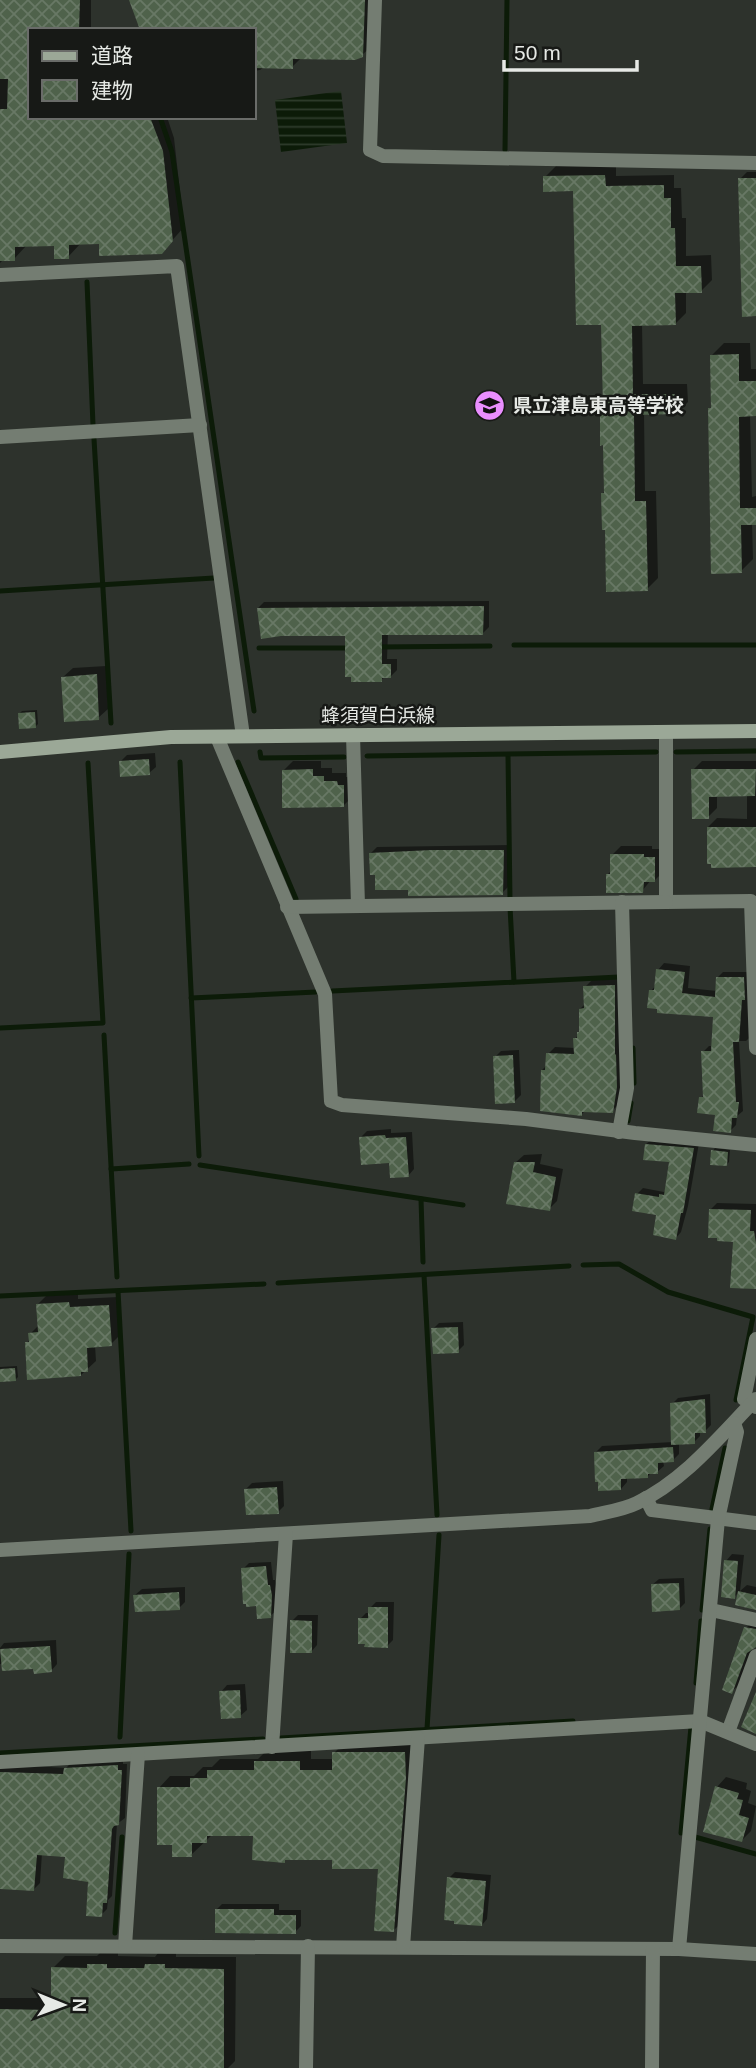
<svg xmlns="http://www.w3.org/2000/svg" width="756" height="2068" viewBox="0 0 756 2068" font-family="Helvetica,'Noto Sans JP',sans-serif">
<defs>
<pattern id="water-rules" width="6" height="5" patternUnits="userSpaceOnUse" patternTransform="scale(1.75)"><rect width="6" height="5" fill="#0c1b08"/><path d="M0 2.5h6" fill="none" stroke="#2f3c2c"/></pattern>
<pattern id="building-cross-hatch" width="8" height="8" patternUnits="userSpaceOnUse" patternTransform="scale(1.75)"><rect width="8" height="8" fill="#4f624b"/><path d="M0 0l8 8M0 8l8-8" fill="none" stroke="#687865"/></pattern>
</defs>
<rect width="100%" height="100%" fill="#2d322c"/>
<path fill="url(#water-rules)" d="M341 91 347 143 281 152 275 100Z"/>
<g fill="#0007">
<path d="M0 0H91V30H30V117H167L174 138 184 227 161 253 101 242 81 243 68 257 55 244 26 246 14 259H4L0 263Z"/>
<path d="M131 0H375V43L362 55 302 57 292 67H264L260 70 254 71V30Z"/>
<path d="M616 165V176L674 175V188H681L682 218H686V256L711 255 712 280 701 291H686V313L675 324H642L643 384H687L688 402 677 413H644L645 491H656L658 578 647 589 607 528 603 493 606 490 602 408 604 405 603 323 575 190 545 177 556 166Z"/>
<path d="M747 172H756V315L740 179Z"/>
<path d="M724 343H750L751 369H756V414L750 415 752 497 756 496V523H752L753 559 741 571 710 409 713 406 712 355Z"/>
<path d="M489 601V627L483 633H388L387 659H397V670L390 677H385L381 680 347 635 258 608 264 602Z"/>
<path d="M106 666 108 709 98 718 63 677 73 668Z"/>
<path d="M37 710 38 724 35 727 19 714 22 711Z"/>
<path d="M155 753 156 767 149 773 120 762 127 755Z"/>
<path d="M293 761H321V768H332V773H346V777H352V797L343 806 284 770Z"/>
<path d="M702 761H756V865L708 827 717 818 747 819V795H717V808L708 817 693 770Z"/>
<path d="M510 845 508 887 502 893 377 873 371 853 377 847Z"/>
<path d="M621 846H652V849H663V872L655 880H651L642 891 607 875 612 870V855Z"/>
<path d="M664 963 690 966 688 988 717 991V978L723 972H749L752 1035 746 1041H739L743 1111 737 1116 736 1125 730 1131 701 1098 705 1094 703 1052 709 1046H713L715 1015 651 991 656 985 658 970Z"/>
<path d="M621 979 622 1077 619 1104 612 1111H585L581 1115 542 1070 547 1065 548 1054 555 1047 575 1048V1039L581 1031 580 1009 585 1004V987L592 980Z"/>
<path d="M519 1050 521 1095 515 1101 495 1057 501 1051Z"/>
<path d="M391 1129V1133L412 1132 414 1169 408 1176 361 1137 367 1131Z"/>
<path d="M652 1139 699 1143 688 1206 681 1232 676 1238 658 1214 637 1194 643 1188 664 1192 667 1189 671 1161 646 1144Z"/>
<path d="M715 1148 730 1150 729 1162 726 1165 713 1151Z"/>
<path d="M542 1154 540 1164 563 1169 557 1201 549 1209 515 1163 524 1155Z"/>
<path d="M717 1203 756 1204V1286L735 1240 711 1209Z"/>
<path d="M78 1294V1299L118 1297 120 1335 111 1344 95 1345 96 1361 81 1375 27 1343 30 1339V1334L40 1324 38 1304 47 1295Z"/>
<path d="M463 1322 464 1345 458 1351 433 1329 439 1323Z"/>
<path d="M17 1366 18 1377 15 1380H0V1367Z"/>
<path d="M710 1394 711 1425 705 1431H700V1436L694 1442 679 1443V1454L673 1460 663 1461 664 1466 657 1472H652L648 1476 627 1477V1482L621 1489 596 1452 602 1446 673 1442 672 1404 678 1398Z"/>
<path d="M283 1481 284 1506 278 1512 246 1489 252 1483Z"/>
<path d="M732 1554 744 1555 740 1591 747 1585 756 1587V1609L740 1591 734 1597 726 1561Z"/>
<path d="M271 1562 273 1580H275L277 1588 276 1611 270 1616 258 1604 243 1569 249 1563Z"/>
<path d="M684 1578 685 1603 679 1609 652 1585 659 1579Z"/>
<path d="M185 1587V1602L179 1608 135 1595 142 1589Z"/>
<path d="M376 1602H394L393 1640 387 1646 360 1619 366 1613H369L370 1608Z"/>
<path d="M298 1615H318L317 1645 311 1652 292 1621Z"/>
<path d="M753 1621H756V1645L753 1646 739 1685 731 1692 746 1628Z"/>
<path d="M56 1640 57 1664 51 1671 0 1664V1648L4 1643Z"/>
<path d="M245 1684 247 1710 240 1716 221 1692 227 1685Z"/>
<path d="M346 1741H416L406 1918 394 1930 380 1868 333 1858H287L284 1861 254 1834H213L191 1855 174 1843 159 1788 170 1776H194L203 1767H212L220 1759H258L267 1750H311V1759H334V1753Z"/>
<path d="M123 1760V1764H127L125 1818 117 1824 112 1896 108 1900 107 1909 101 1915 90 1881 67 1855 42 1853 40 1883 34 1889H0V1764L66 1768 71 1763Z"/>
<path d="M726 1777 747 1783 746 1789 751 1791 748 1803 756 1806 751 1831 742 1840 717 1787Z"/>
<path d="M455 1872 491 1875 487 1919 482 1925 449 1878Z"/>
<path d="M222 1904H279V1910H301V1926L295 1932 216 1910Z"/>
<path d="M101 1952H118V1956L155 1957 158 1953H176V1957H236L235 2061 228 2068H0V1998H53V1968L65 1956H97Z"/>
</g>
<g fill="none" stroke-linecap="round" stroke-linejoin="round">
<g stroke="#0c1b08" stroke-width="5">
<path d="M160 117 172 152 254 711"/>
<path d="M505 150 507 0"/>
<path d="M87 282 93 425"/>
<path d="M94 439 111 723"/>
<path d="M0 591 214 578"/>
<path d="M514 645H756"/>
<path d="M378 647 490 646"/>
<path d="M259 648H351"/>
<path d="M260 752 261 758 344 757"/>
<path d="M676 752 756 751"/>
<path d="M508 755 510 900"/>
<path d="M367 756 656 752"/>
<path d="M180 762 199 1156"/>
<path d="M238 762 296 899"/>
<path d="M510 907 514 982"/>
<path d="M332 991 619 977"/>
<path d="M191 998 316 992"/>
<path d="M0 1028 103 1023 88 763"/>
<path d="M104 1035 117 1277"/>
<path d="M633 1048 634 1083"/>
<path d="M628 1121 631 1103"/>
<path d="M200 1165 463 1205"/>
<path d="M111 1169 189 1164"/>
<path d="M421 1199 423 1262"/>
<path d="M583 1265 619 1264 668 1292 753 1317 736 1400"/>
<path d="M424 1275 437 1515"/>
<path d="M278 1283 569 1266"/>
<path d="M118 1291 131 1531"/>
<path d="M0 1296 264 1284"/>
<path d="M712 1509 725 1448"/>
<path d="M702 1610 710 1529"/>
<path d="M696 1683 701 1621"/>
<path d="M427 1729 439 1535"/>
<path d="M120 1737 129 1554"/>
<path d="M281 1738 573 1721"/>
<path d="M0 1753 263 1739"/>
<path d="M681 1833 691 1727"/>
<path d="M695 1837 756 1854"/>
<path d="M115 1933 122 1837"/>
</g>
</g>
<g fill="url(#building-cross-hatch)">
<path d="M0 0H80L79 30H30V117H150L163 151 173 241 162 254 99 256V244L69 245V259H54V246L15 247V261H0V109H7L8 79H0Z"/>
<path d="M129 0H365L363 57 355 60 293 59V69L254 68V30H140Z"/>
<path d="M605 175 606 186 664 185V198H671V228H675L676 266H701L702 293H675L676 325 632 326 633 394H677L678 414 634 415 635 501H646L648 591 606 592 605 530H602L601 493H604L603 445 600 446V407H603L601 325H576L573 191 543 192V176Z"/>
<path d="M738 178H756V316L742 317Z"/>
<path d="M739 354V381H756V416L739 417 740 508H756V525H741L742 573 711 574 708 408H711L710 355Z"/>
<path d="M484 606 483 635H382V664H391V678H382V682H351V677H345V636H281L261 639 257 608Z"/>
<path d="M97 674 99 720 64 722 61 677Z"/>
<path d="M35 712 36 728 19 729 18 713Z"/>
<path d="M149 759 150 775 120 777 119 761Z"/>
<path d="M313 769V776H324V781H337L338 785H344V807L282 808V770Z"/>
<path d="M691 769H756L755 796 709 797V819H692Z"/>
<path d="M707 827H756V867L711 868V864H707Z"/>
<path d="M432 850H504L503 895 408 896V890H375V875H370L369 853Z"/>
<path d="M610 854H644V857H655V882H644L643 893H606V874H610Z"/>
<path d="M656 969 685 972 682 993 715 997 716 977H744L745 1000H742L739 1042H733L736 1102H739L737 1118H732L731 1133 713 1131 715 1115 697 1113 699 1097H703L701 1051H711L713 1017 657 1013V1009L647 1008 649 990H654Z"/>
<path d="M615 985V1054L616 1055 617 1087 613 1113 582 1112V1116L540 1111 541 1070H545L546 1053 574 1054 573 1038H577V1032H579V1009L584 1008 583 986Z"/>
<path d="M513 1055 515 1103 495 1104 493 1056Z"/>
<path d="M385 1135 386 1138 406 1137 409 1177 390 1178 389 1163 361 1165 359 1137Z"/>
<path d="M645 1144 694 1148 683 1213H681L676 1240 653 1235 656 1215 632 1211 635 1193 659 1197V1194L664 1195 669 1162 643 1160Z"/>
<path d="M711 1150 728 1152 727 1166 710 1165Z"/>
<path d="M514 1162H535L533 1172 556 1177 550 1211 506 1204Z"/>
<path d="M709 1209 751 1210 750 1231H754L756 1243V1289L730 1288 733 1242 717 1241V1238H708Z"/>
<path d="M69 1302 70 1307 109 1305 112 1346 87 1348 88 1372H81V1376L27 1380 25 1342H29L28 1333 38 1332 36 1304Z"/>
<path d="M458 1327 459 1353 433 1354 431 1328Z"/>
<path d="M15 1368 16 1381 0 1382V1369Z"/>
<path d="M705 1399 706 1433H695V1444L671 1445 670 1403Z"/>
<path d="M673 1447 674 1462 658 1463V1474H648V1478L621 1479V1490L598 1491V1482H595L594 1452Z"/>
<path d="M277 1487 279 1514 246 1515 244 1489Z"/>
<path d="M724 1560 738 1561 735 1599 721 1597Z"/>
<path d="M266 1566 268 1585H270L272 1595 271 1618 257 1619 256 1606 246 1607V1604H243L241 1568Z"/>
<path d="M679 1583 680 1610 652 1612 651 1584Z"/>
<path d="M738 1591 756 1595V1610L735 1605Z"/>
<path d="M179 1592 180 1610 135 1612 133 1595Z"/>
<path d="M368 1607H388V1648L364 1647 365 1644H358V1618H368Z"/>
<path d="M290 1620 312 1621V1653H290Z"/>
<path d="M744 1627 756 1629V1647L747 1653 732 1694 722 1690Z"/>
<path d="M50 1646 52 1672 34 1674 33 1669 2 1671 0 1649Z"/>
<path d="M240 1690 241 1718 221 1719 219 1691Z"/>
<path d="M756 1692V1734L741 1727Z"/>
<path d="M332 1752H405L406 1778 394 1932 374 1931 378 1869H332V1860H285V1863L252 1860 253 1836H207V1843H192V1857H172V1845H157V1787H190V1778H207V1770H254V1761H300V1770H332Z"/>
<path d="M118 1765V1770H122L119 1825 114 1826 112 1829 107 1903H103L102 1917 86 1916 88 1882 63 1878 65 1857 37 1855 34 1891 0 1889V1772L63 1774 64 1768Z"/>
<path d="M715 1786 739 1793 737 1799 743 1800 739 1815 749 1818 742 1842 703 1832Z"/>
<path d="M447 1877 486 1881 482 1926 454 1924V1921L444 1920Z"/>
<path d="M215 1909H274V1915H296V1934L215 1933Z"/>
<path d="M87 1964H107V1968H144L145 1964H165V1968L224 1969V2068H0V2009L51 2010V1967L87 1968Z"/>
</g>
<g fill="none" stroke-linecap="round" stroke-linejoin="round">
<g stroke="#747d72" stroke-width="14">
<path d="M375 0 370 150 383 156 756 163"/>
<path d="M0 275 177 266 243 736"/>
<path d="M0 437 200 425"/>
<path d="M666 732V902L751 901 756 1048"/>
<path d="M353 735 358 905"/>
<path d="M217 737 325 994 331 1101 342 1105 526 1119 635 1133 756 1145"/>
<path d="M287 907 666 902"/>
<path d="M619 1132 627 1088 622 902"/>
<path d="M756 1339 744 1399 756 1407"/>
<path d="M646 1498 652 1510 756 1523"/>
<path d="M0 1550 590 1516C606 1512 623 1510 637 1503 685 1480 720 1436 756 1399"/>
<path d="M711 1610 756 1620"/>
<path d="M728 1732 756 1656"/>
<path d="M272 1747 286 1534"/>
<path d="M0 1762 700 1721 756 1744"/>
<path d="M0 1946 679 1949 756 1954"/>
<path d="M125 1946 138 1754"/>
<path d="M403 1947 418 1738"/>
<path d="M679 1949 718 1519 737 1432 734 1423"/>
<path d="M306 2068 308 1946"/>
<path d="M652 2068 653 1949"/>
</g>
<path stroke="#9ba897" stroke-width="14" d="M0 752 171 737 756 731"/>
</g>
<defs>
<symbol id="school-disc" viewBox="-11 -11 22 22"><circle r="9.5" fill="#e98efe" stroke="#171916"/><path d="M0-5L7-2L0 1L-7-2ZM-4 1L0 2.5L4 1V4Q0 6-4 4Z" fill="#111"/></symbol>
</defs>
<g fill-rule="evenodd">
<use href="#school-disc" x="472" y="388" width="35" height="35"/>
</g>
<g text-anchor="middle" stroke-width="5" stroke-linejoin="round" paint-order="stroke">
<g font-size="19" font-weight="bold" fill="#e6e9e5" stroke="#171916" text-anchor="start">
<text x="513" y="412">県立津島東高等学校</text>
</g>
<g font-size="19" fill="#e6e9e5" stroke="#171916">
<text x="378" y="722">蜂須賀白浜線</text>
</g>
</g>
<rect x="28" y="28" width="228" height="91" fill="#171916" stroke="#6a6c69" stroke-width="2"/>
<rect x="42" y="51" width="35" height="10" fill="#9ba897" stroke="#6a6c69" stroke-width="2"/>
<text x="91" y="63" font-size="21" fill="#e6e9e5">道路</text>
<rect x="42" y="80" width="35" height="21" fill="url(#building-cross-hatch)" stroke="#6a6c69" stroke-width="2"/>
<text x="91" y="98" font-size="21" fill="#e6e9e5">建物</text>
<g transform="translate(63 2005) rotate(91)" stroke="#171916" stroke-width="5" paint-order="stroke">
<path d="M0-5L12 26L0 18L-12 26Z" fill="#e6e9e5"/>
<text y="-10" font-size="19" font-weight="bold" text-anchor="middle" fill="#e6e9e5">N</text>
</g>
<path d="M504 60v10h133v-10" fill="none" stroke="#e6e9e5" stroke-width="3.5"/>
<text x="514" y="60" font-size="21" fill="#e6e9e5" stroke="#171916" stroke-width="5" paint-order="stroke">50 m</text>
</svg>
